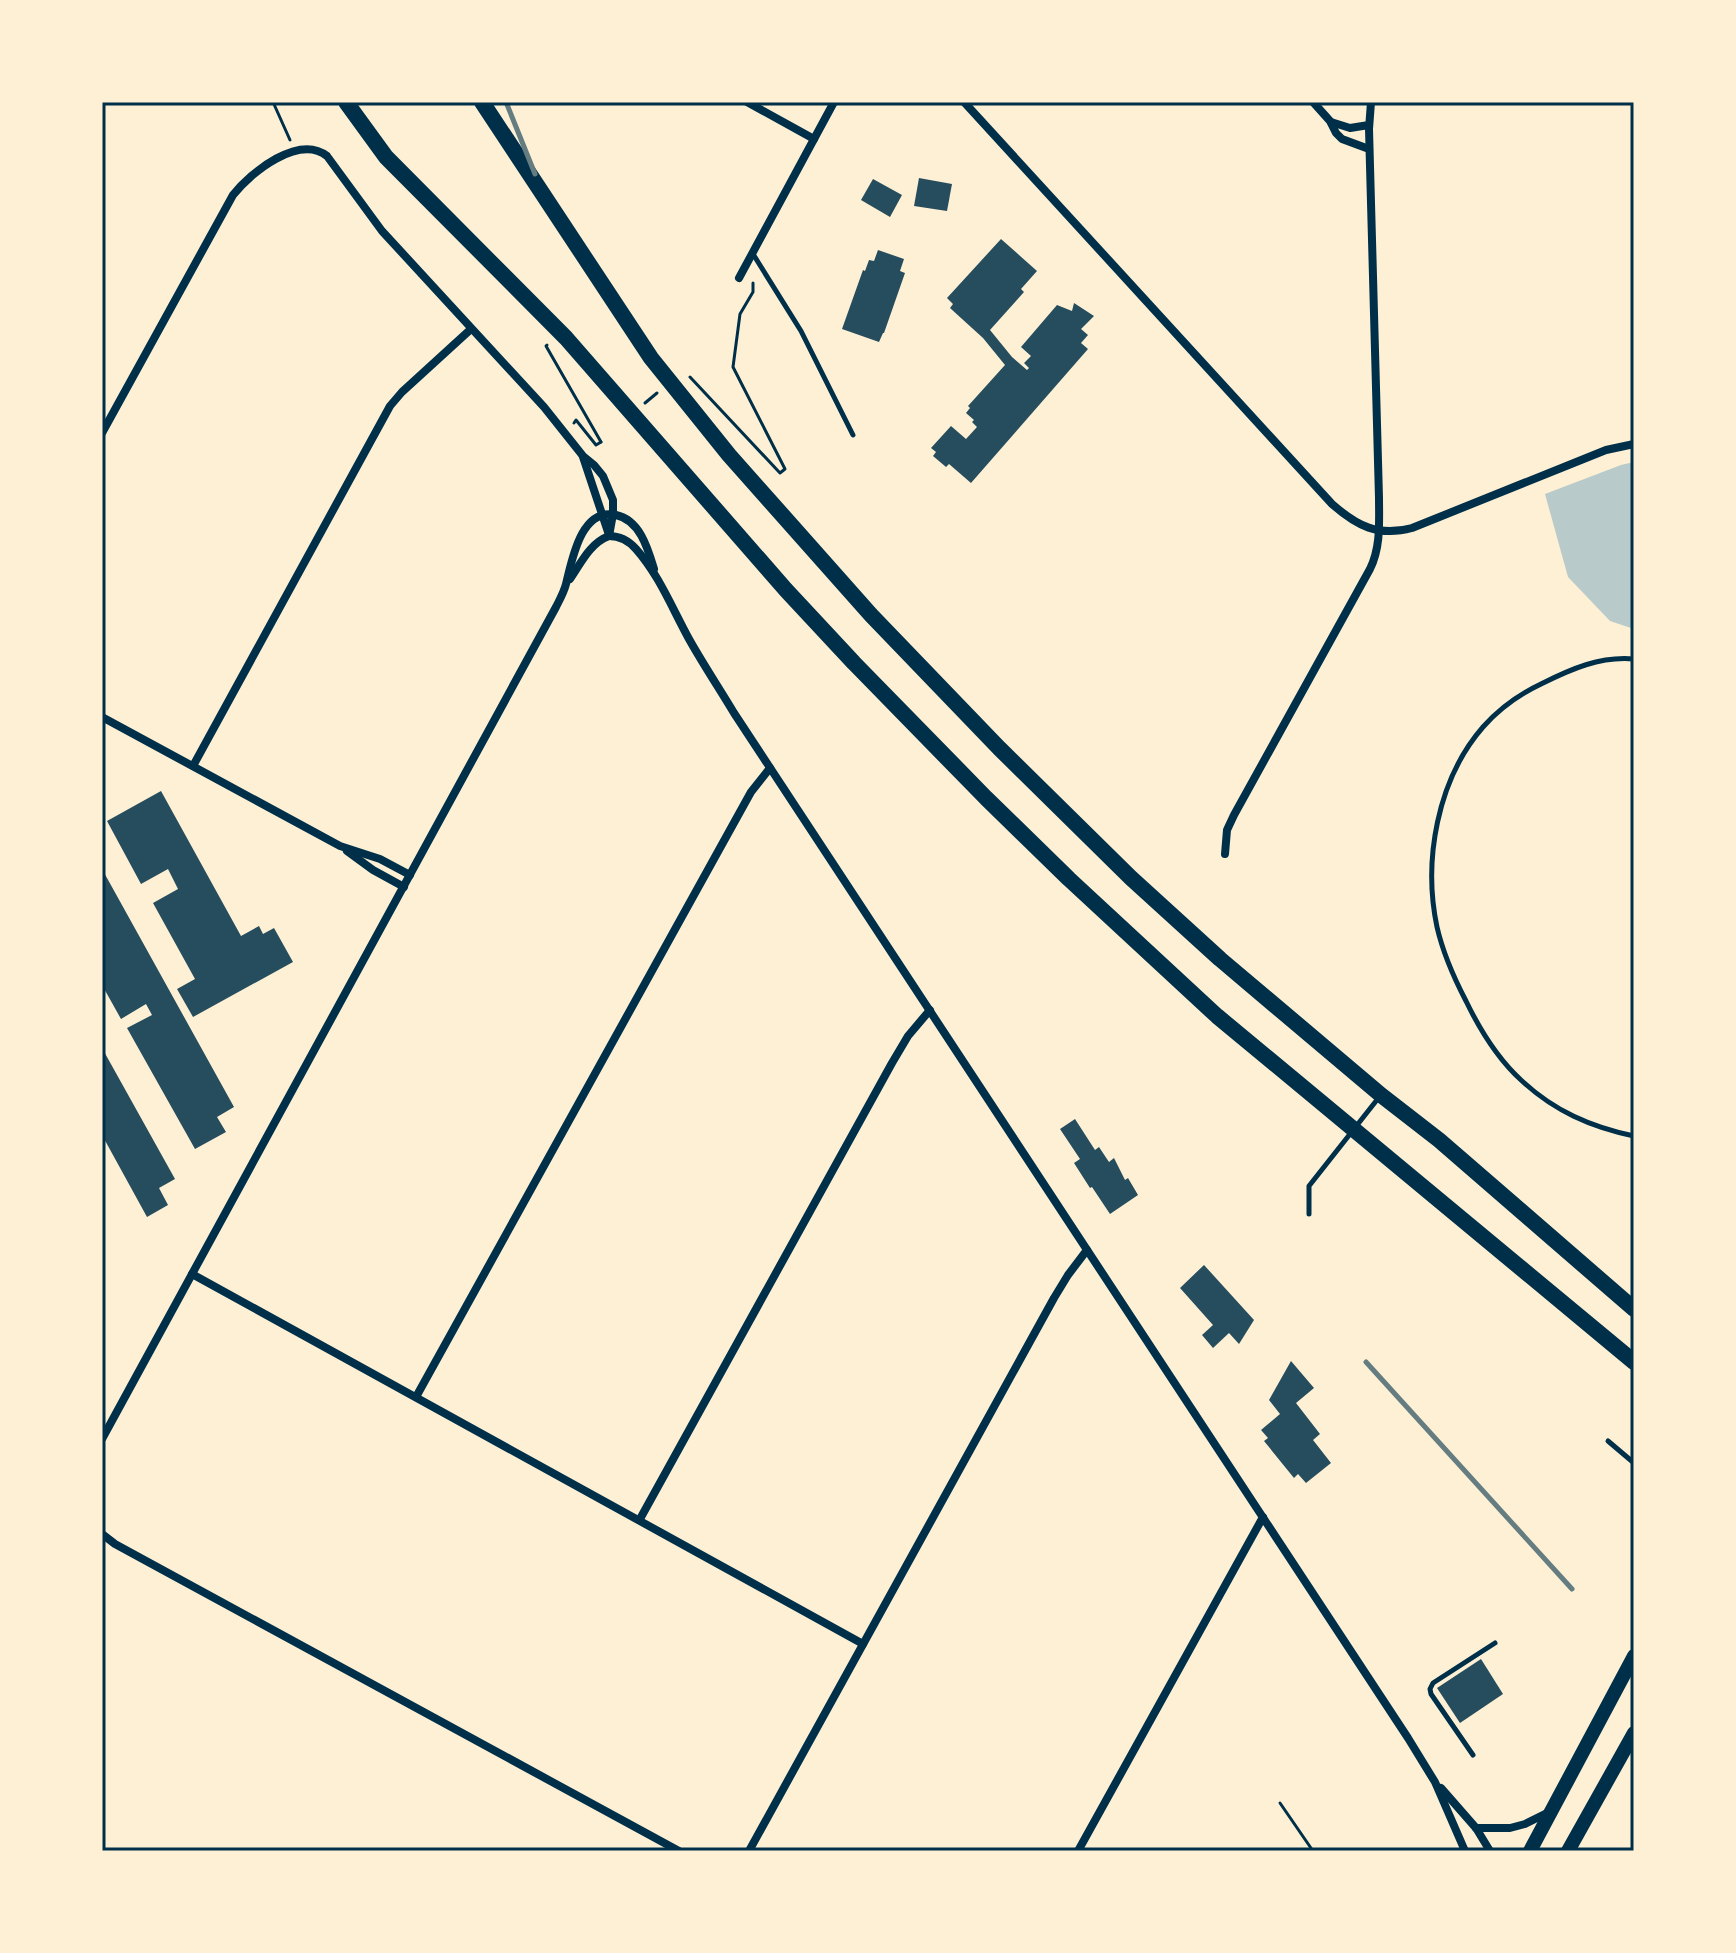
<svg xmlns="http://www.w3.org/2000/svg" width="1736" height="1953" viewBox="0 0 1736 1953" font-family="'Roboto Serif',serif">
<rect width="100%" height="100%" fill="#fdf0d5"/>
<path fill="#b9caca" d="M1634 462V629L1610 621 1568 577 1545 494 1621 465Z"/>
<g fill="#264d5e">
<path d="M919 178 952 184 947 211 914 206Z"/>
<path d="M873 179 902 195 890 217 861 200Z"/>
<path d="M1001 239 1037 271 1021 289 1024 292 990 330 1012 357 1027 370 1029 368 1024 363 1031 356 1021 347 1057 305 1072 311 1074 303 1094 316 1081 329 1088 335 1081 343 1088 349 971 483 949 464 946 467 933 456 936 452 931 448 951 426 966 439 977 427 972 422 974 420 966 413 970 408 968 406 1005 365 983 338 950 308 953 304 947 298Z"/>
<path d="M878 250 904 259 900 271 905 273 884 333H883L879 342 842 329 863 270 865 271 869 260 874 261Z"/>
<path d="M161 791 241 936 259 926 263 934 274 928 293 962 193 1017 177 989 195 979 153 903 178 889 168 869 141 884 107 821Z"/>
<path d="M102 869 234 1107 217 1117 226 1132 195 1149 127 1028 152 1015 146 1004 121 1019 102 985Z"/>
<path d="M102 1048 175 1179 159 1188 168 1205 147 1217 102 1135Z"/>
<path d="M1075 1119 1095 1150 1099 1147 1109 1162 1114 1158 1125 1180 1128 1178 1138 1195 1110 1214 1092 1187 1090 1188 1074 1163 1080 1159 1060 1129Z"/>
<path d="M1204 1265 1254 1320 1239 1344 1229 1333 1213 1348 1202 1335 1213 1325 1180 1288Z"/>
<path d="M1291 1361 1314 1388 1296 1403 1320 1434 1313 1440 1331 1463 1306 1483 1298 1474 1294 1478 1264 1441 1268 1438 1261 1430 1280 1414 1269 1400Z"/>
<path d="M1481 1659 1503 1694 1460 1723 1437 1688Z"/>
</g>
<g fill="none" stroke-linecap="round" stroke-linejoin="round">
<g stroke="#003049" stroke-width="3">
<path d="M273 102 290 140"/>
<path d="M547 345 546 346 601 442"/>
<path d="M690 377 780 473 785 469 733 367 740 314 753 292V283"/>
<path d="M645 403 657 393"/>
<path d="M574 423 576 420 596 445 601 442"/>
<path d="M1280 1803 1313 1851"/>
</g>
<g stroke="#003049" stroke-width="5">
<path d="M753 254 801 331 853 435"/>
<path d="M1634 659C1600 656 1571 669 1541 684 1520 694 1499 709 1483 727 1437 780 1423 861 1437 927 1443 953 1454 978 1466 1001 1480 1030 1498 1059 1521 1080 1554 1111 1591 1127 1634 1136"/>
<path d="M1309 1214V1186L1380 1096"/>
<path d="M1608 1441 1634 1463"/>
<path d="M1473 1755 1431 1694 1430 1689 1433 1683 1495 1643"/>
</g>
<g stroke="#003049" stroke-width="8">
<path d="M747 102 814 139"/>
<path d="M964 102 1332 504C1357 526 1378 537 1412 528L1606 450 1634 444"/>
<path d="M1313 102 1330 121 1336 133 1342 139 1369 149"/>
<path d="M1331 122 1350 128 1369 125"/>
<path d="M739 278 834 102"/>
<path d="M102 433 233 195C251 172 299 134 327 156L382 231 544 407 583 456 594 465 603 476 613 500V514L609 536"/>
<path d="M583 457 609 535"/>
<path d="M609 536C620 536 628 540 636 549 659 575 672 608 689 639 703 664 719 688 734 713L1408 1738 1435 1782 1465 1851"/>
<path d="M570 579C581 563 590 543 609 536"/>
<path d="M102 717 340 846 380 859 410 875"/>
<path d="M193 766 390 406 402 392 471 329"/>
<path d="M347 851 373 870 404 887"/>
<path d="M1225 854 1227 830 1234 815 1370 569C1381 547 1379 522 1379 498L1369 129 1371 102"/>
<path d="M192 1274 863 1644"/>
<path d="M416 1397 751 792 770 768"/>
<path d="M102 1439 556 607C560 599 564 592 566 584 572 560 581 507 616 515 640 520 648 549 654 569"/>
<path d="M640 1519 892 1063 908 1036 930 1010"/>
<path d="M102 1534 115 1544 679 1851"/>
<path d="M1441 1788 1476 1828 1490 1851"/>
<path d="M1476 1828H1510L1525 1824 1551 1811"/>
<path d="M749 1851 1054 1298 1068 1275 1087 1250"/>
<path d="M1078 1851 1263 1517"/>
</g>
<g stroke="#003049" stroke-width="14">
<path d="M1530 1851 1634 1656"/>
<path d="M1568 1851 1634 1733"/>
</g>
<g stroke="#003049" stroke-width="16">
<path d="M346 102 386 157 566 338 786 590 854 663 986 798 1069 879 1217 1016 1634 1362"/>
<path d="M482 102 651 358 729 455 871 615 999 748 1131 878 1220 959 1381 1095 1439 1140 1634 1309"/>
</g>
<g stroke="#657d81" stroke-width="5">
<path d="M506 102 535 174"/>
<path d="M1366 1362 1572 1589"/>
</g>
</g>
<rect width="1736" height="1953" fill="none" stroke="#fdf0d5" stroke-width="208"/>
<rect x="104" y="104" width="1528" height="1745" fill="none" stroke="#003049" stroke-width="3"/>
</svg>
